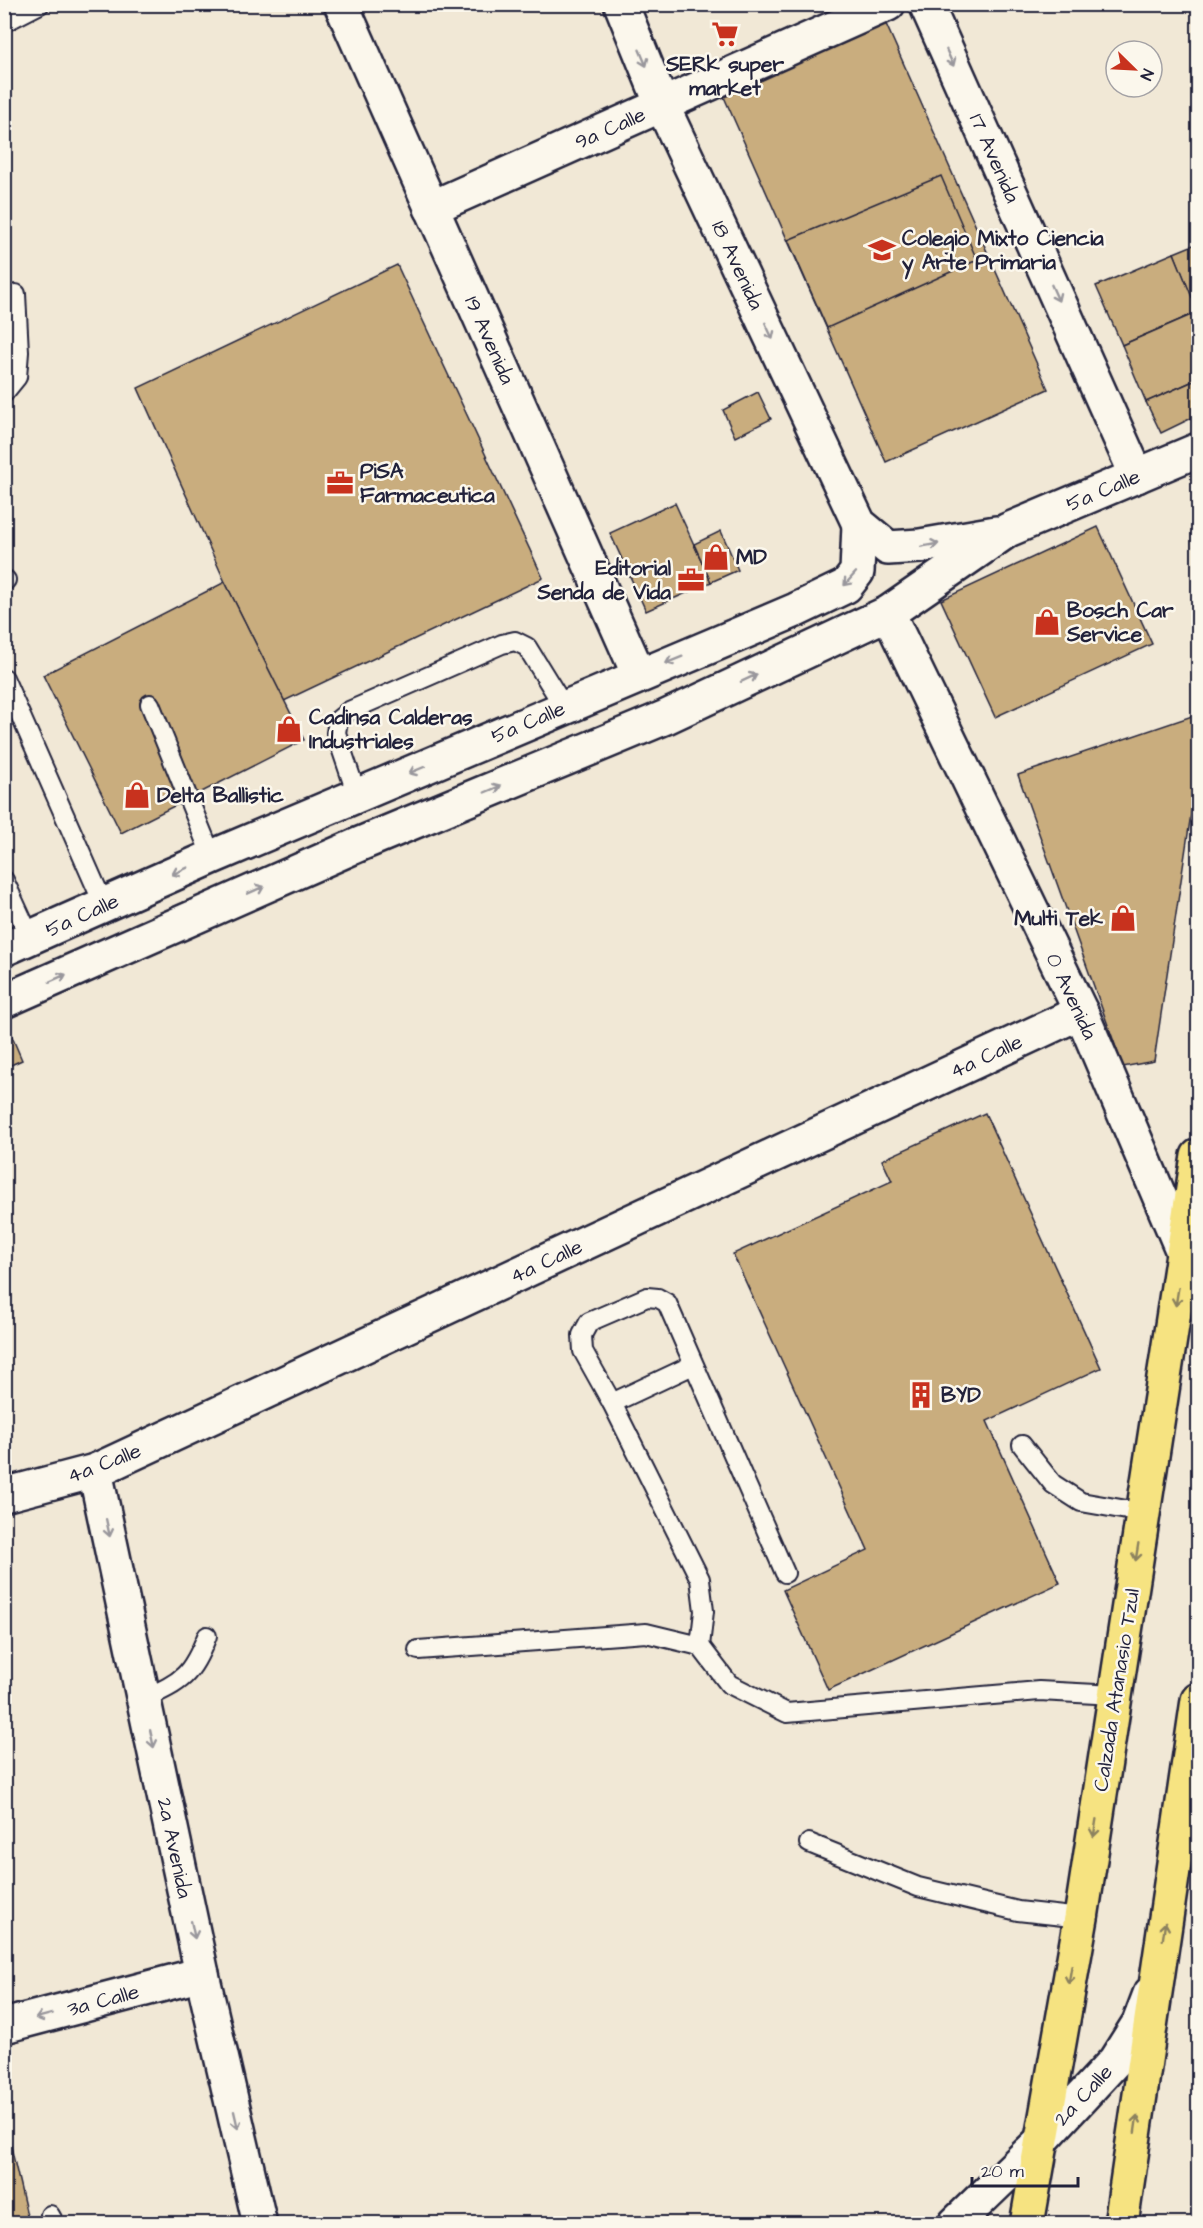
<svg xmlns="http://www.w3.org/2000/svg" width="1203" height="2228" viewBox="0 0 1203 2228" font-family="'Architects Daughter',sans-serif">
<rect width="100%" height="100%" fill="#f1e8d6"/>
<filter id="ink" filterUnits="userSpaceOnUse"><feTurbulence type="fractalNoise" baseFrequency=".0167" numOctaves="2"/><feDisplacementMap in="SourceGraphic" scale="12" xChannelSelector="R" yChannelSelector="G"/><feConvolveMatrix kernelMatrix="1 2 1 2 8 2 1 2 1" color-interpolation-filters="sRGB"/></filter>
<g filter="url(#ink)">
<g fill="#c9ad7e" stroke="#22223b" stroke-width="1.5">
<path d="M882 15 1048 389 886 462 720 88Z"/>
<path d="M941 176 977 260 827 328 788 240Z"/>
<path d="M1198 243V314L1174 253Z"/>
<path d="M1174 253 1198 312 1122 345 1096 286Z"/>
<path d="M397 265 543 578 284 701 225 582 138 388Z"/>
<path d="M1198 312V379L1146 402 1122 345Z"/>
<path d="M1198 379V415L1161 433 1146 402Z"/>
<path d="M758 392 771 419 735 437 723 410Z"/>
<path d="M675 503 711 582 646 611 610 533Z"/>
<path d="M1098 527 1152 644 995 717 941 600Z"/>
<path d="M721 531 738 570 711 582 694 544Z"/>
<path d="M225 582 304 740 121 833 43 675Z"/>
<path d="M1198 714V767L1154 1061 1123 1067 1018 775Z"/>
<path d="M7 1025 22 1060 4 1068V1026Z"/>
<path d="M985 1113 1101 1368 987 1421 1060 1583 828 1690 783 1590 868 1550 733 1254 892 1181 882 1160Z"/>
<path d="M4 2117 29 2224H4Z"/>
</g>
<g fill="none" stroke-linecap="round" stroke-linejoin="round">
<defs>
<g id="service">
<path d="M7 21 40 4"/>
<path d="M4 393 17 377 19 352 16 294"/>
<path d="M4 582 6 580"/>
<path d="M4 678 104 905"/>
<path d="M150 704 212 857"/>
<path d="M357 795 336 733 338 720 349 711 502 644 515 641 527 647 564 707"/>
<path d="M4 880 30 937"/>
<path d="M612 1403 693 1365"/>
<path d="M1022 1445 1053 1484 1081 1502 1144 1513"/>
<path d="M700 1646 704 1611 700 1579 612 1403 583 1351 582 1335 589 1322 647 1297 658 1298 667 1303 785 1573"/>
<path d="M418 1650 646 1633 700 1646 729 1684 787 1713 1039 1691 1115 1695"/>
<path d="M144 1699C183 1681 191 1676 207 1636"/>
<path d="M809 1843 918 1887 1018 1911 1081 1918"/>
<path d="M50 2215 55 2224"/>
</g>
<g id="minor">
<path d="M341 4 639 675"/>
<path d="M926 4 1137 476"/>
<path d="M431 208 888 4"/>
<path d="M888 613 1081 1012 1184 1254"/>
<path d="M95 1471 202 1974 260 2224"/>
<path d="M4 1495 95 1471 1081 1012"/>
<path d="M4 2026 202 1974"/>
</g>
<path id="tertiary" d="M955 2224 1040 2142 1115 2061 1139 2023 1150 1994"/>
<g id="secondary">
<path d="M621 4 662 105 859 524 888 548 920 546 996 533"/>
<path d="M4 949 212 857 796 610 846 586 857 572 859 524"/>
<path d="M4 1001 360 844 666 717 888 613 1008 530 1198 450"/>
</g>
<g id="primary">
<path d="M1027 2224 1081 1918 1198 1156"/>
<path d="M1121 2224 1198 1700"/>
</g>
</defs>
<use href="#service" stroke="#22223b" stroke-width="22"/>
<use href="#minor" stroke="#22223b" stroke-width="38"/>
<use href="#tertiary" stroke="#22223b" stroke-width="38"/>
<use href="#secondary" stroke="#22223b" stroke-width="38"/>
<use href="#primary" stroke="#22223b" stroke-width="38"/>
<use href="#service" stroke="#fbf7ec" stroke-width="18"/>
<use href="#minor" stroke="#fbf7ec" stroke-width="33"/>
<use href="#tertiary" stroke="#fbf7ec" stroke-width="33"/>
<use href="#secondary" stroke="#fbf7ec" stroke-width="33"/>
<use href="#primary" stroke="#f6e381" stroke-width="33"/>
</g>
<defs><path id="oneway-shaft" d="M-6 0H5M1.5-3L5.5 0L1.5 3" fill="none" stroke-width="1.6" stroke-linecap="round" stroke-linejoin="round" transform="scale(1.5)"/></defs>
<g stroke="#99979c">
<use href="#oneway-shaft" transform="translate(643 58) rotate(67)"/>
<use href="#oneway-shaft" transform="translate(950 58) rotate(66)"/>
<use href="#oneway-shaft" transform="translate(1055 293) rotate(66)"/>
<use href="#oneway-shaft" transform="translate(769 331) rotate(65)"/>
<use href="#oneway-shaft" transform="translate(930 545) rotate(-10)"/>
<use href="#oneway-shaft" transform="translate(850 579) rotate(132)"/>
<use href="#oneway-shaft" transform="translate(674 660) rotate(158)"/>
<use href="#oneway-shaft" transform="translate(749 678) rotate(-25)"/>
<use href="#oneway-shaft" transform="translate(417 770) rotate(157)"/>
<use href="#oneway-shaft" transform="translate(493 789) rotate(-23)"/>
<use href="#oneway-shaft" transform="translate(180 871) rotate(156)"/>
<use href="#oneway-shaft" transform="translate(256 890) rotate(-24)"/>
<use href="#oneway-shaft" transform="translate(58 978) rotate(-24)"/>
<use href="#oneway-shaft" transform="translate(108 1528) rotate(78)"/>
<use href="#oneway-shaft" transform="translate(152 1739) rotate(78)"/>
<use href="#oneway-shaft" transform="translate(193 1930) rotate(78)"/>
<use href="#oneway-shaft" transform="translate(44 2016) rotate(165)"/>
<use href="#oneway-shaft" transform="translate(236 2120) rotate(77)"/>
</g>
<g stroke="#8c825e">
<use href="#oneway-shaft" transform="translate(1177 1297) rotate(99)"/>
<use href="#oneway-shaft" transform="translate(1137 1552) rotate(99)"/>
<use href="#oneway-shaft" transform="translate(1095 1828) rotate(99)"/>
<use href="#oneway-shaft" transform="translate(1164 1931) rotate(-82)"/>
<use href="#oneway-shaft" transform="translate(1070 1975) rotate(100)"/>
<use href="#oneway-shaft" transform="translate(1136 2124) rotate(-82)"/>
</g>
</g>
<defs>
<symbol id="supermarket-bare" viewBox="-9 -9 18 18"><path d="M-6-5.5h2.5l.6 2H6L4.5 2H-2.5L-4.4-4H-6ZM-1.5 3.2a1.3 1.3 0 1 0 .1 0ZM3 3.2a1.3 1.3 0 1 0 .1 0Z" fill="#c8321e" stroke="#fbf7ec" stroke-width="2.5" paint-order="stroke"/></symbol>
<symbol id="school-bare" viewBox="-9 -9 18 18"><path d="M0-5L7-2L0 1L-7-2ZM-4 1L0 2.5L4 1V4Q0 6-4 4Z" fill="#c8321e" stroke="#fbf7ec" stroke-width="2.5" paint-order="stroke"/></symbol>
<symbol id="office-bare" viewBox="-9 -9 18 18"><path d="M-6-3h4V-5.5h4V-3h4V5H-6ZM-1-4.5V-3h2v-1.5ZM-6 0V1H6V0Z" fill="#c8321e" stroke="#fbf7ec" stroke-width="2.5" paint-order="stroke"/></symbol>
<symbol id="shop-bare" viewBox="-9 -9 18 18"><path d="M-5-2.5h2.3a2.7 3.5 0 0 1 5.4 0H5L5.5 6h-11ZM-1.5-2.5h3a1.5 2.3 0 0 0-3 0Z" fill="#c8321e" stroke="#fbf7ec" stroke-width="2.5" paint-order="stroke"/></symbol>
<symbol id="building-bare" viewBox="-9 -9 18 18"><path d="M-4-6H4V6H1V3H-1V6H-4ZM-2.5-4.3h1.7v1.8h-1.7ZM.8-4.3h1.7v1.8H.8ZM-2.5-1h1.7V.8h-1.7ZM.8-1h1.7V.8H.8Z" fill="#c8321e" stroke="#fbf7ec" stroke-width="2.5" paint-order="stroke"/></symbol>
</defs>
<g fill-rule="evenodd">
<use href="#supermarket-bare" x="706" y="15" width="38" height="38"/>
<use href="#school-bare" x="863" y="231" width="38" height="38"/>
<use href="#office-bare" x="321" y="464" width="38" height="38"/>
<use href="#shop-bare" x="697" y="538" width="38" height="38"/>
<use href="#office-bare" x="672" y="561" width="38" height="38"/>
<use href="#shop-bare" x="1028" y="603" width="38" height="38"/>
<use href="#shop-bare" x="270" y="710" width="38" height="38"/>
<use href="#shop-bare" x="118" y="776" width="38" height="38"/>
<use href="#shop-bare" x="1104" y="899" width="38" height="38"/>
<use href="#building-bare" x="902" y="1376" width="38" height="38"/>
</g>
<g text-anchor="middle" stroke-width="5" stroke-linejoin="round" paint-order="stroke">
<g font-size="21" font-weight="bold" fill="#22223b" stroke="#fbf7ec" text-anchor="start">
<text x="725" y="71" text-anchor="middle">SERk super<tspan x="725" dy="24">market</tspan></text>
<text x="902" y="245">Colegio Mixto Ciencia<tspan x="902" dy="24">y Arte Primaria</tspan></text>
<text x="360" y="478">PiSA<tspan x="360" dy="24">Farmaceutica</tspan></text>
<text x="736" y="564">MD</text>
<text x="671" y="575" text-anchor="end">Editorial<tspan x="671" dy="24">Senda de Vida</tspan></text>
<text x="1067" y="617">Bosch Car<tspan x="1067" dy="24">Service</tspan></text>
<text x="309" y="724">Cadinsa Calderas<tspan x="309" dy="24">Industriales</tspan></text>
<text x="157" y="802">Delta Ballistic</text>
<text x="1103" y="925" text-anchor="end">Multi Tek</text>
<text x="941" y="1402">BYD</text>
</g>
<g font-size="21" fill="#22223b" stroke="#fbf7ec">
<text transform="translate(610 128) rotate(-24)" y="7">9a Calle</text>
<text transform="translate(995 158) rotate(66)" y="7">17 Avenida</text>
<text transform="translate(738 265) rotate(65)" y="7">18 Avenida</text>
<text transform="translate(490 340) rotate(66)" y="7">19 Avenida</text>
<text transform="translate(1103 490) rotate(-23)" y="7">5a Calle</text>
<text transform="translate(528 722) rotate(-23)" y="7">5a Calle</text>
<text transform="translate(82 915) rotate(-24)" y="7">5a Calle</text>
<text transform="translate(1072 996) rotate(65)" y="7">0 Avenida</text>
<text transform="translate(986 1056) rotate(-25)" y="7">4a Calle</text>
<text transform="translate(546 1261) rotate(-25)" y="7">4a Calle</text>
<text transform="translate(104 1463) rotate(-21)" y="7">4a Calle</text>
<text transform="translate(1116 1690) rotate(-81)" y="7">Calzada Atanasio Tzul</text>
<text transform="translate(175 1848) rotate(78)" y="7">2a Avenida</text>
<text transform="translate(103 2000) rotate(-15)" y="7">3a Calle</text>
<text transform="translate(1083 2095) rotate(-47)" y="7">2a Calle</text>
</g>
</g>
<rect width="1203" height="2228" fill="none" stroke="#fbf7ec" stroke-width="24"/>
<rect x="12" y="12" width="1179" height="2204" fill="none" stroke="#22223b" stroke-width="2" filter="url(#ink)"/>
<g transform="translate(1134 69) rotate(114)"><circle r="28" fill="#fbf7ec" stroke="#a4a2a5" stroke-width="1.5"/>
<path d="M0-4.5L10 22L0 15L-10 22Z" fill="#c8321e"/>
<text y="-9" font-size="16" font-weight="bold" text-anchor="middle" fill="#22223b">N</text>
</g>
<path d="M972 2177v9h106v-9" fill="none" stroke="#22223b" stroke-width="3"/>
<text x="981" y="2177" font-size="18" fill="#22223b" stroke="#fbf7ec" stroke-width="4.5" paint-order="stroke">20 m</text>
</svg>
